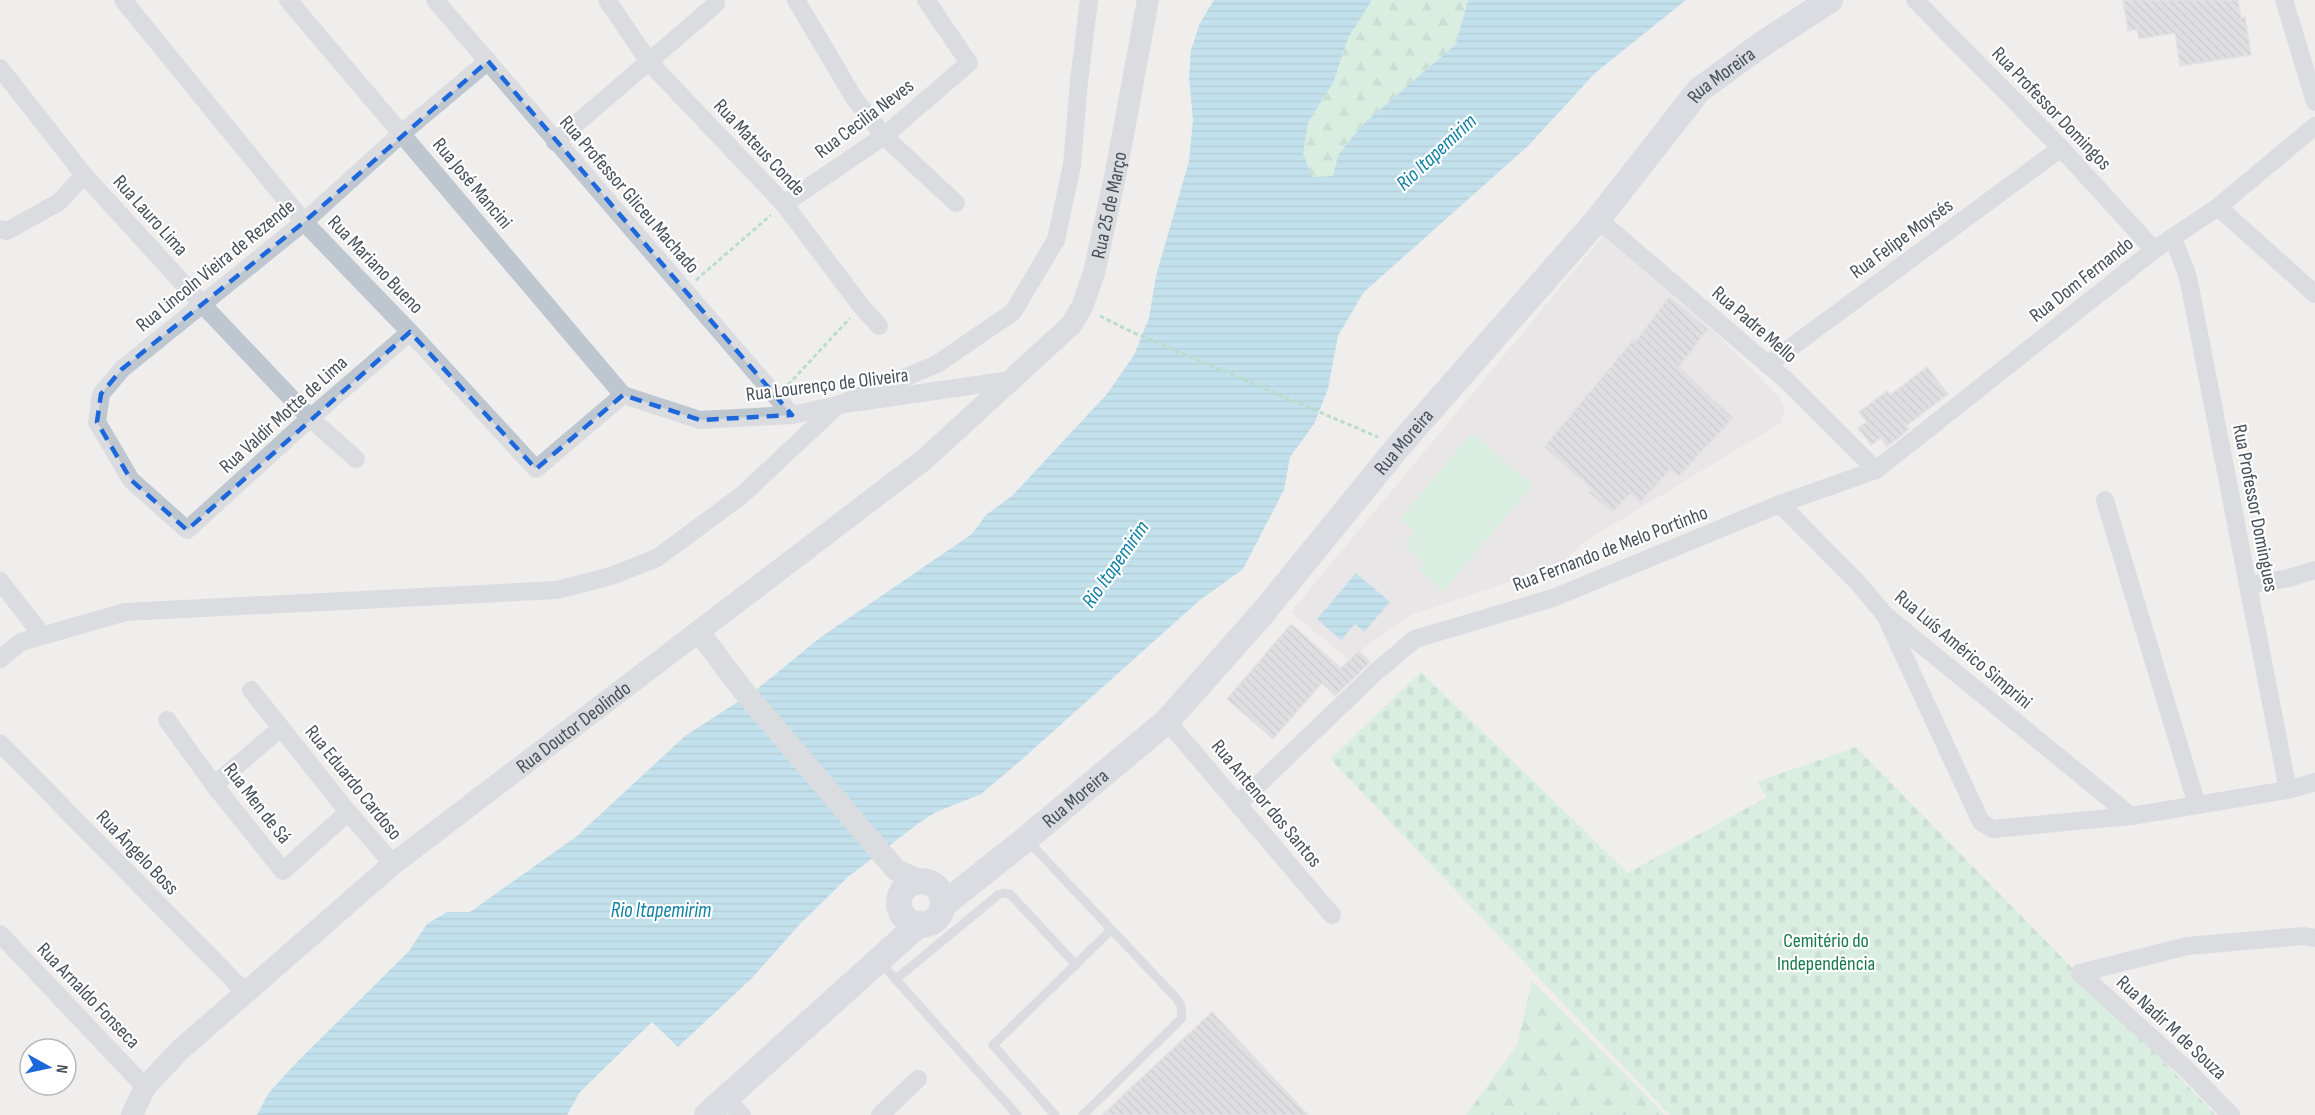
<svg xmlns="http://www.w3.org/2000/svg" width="2315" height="1115" viewBox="0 0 2315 1115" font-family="'Sofia Sans Condensed',sans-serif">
<defs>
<pattern id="forest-firs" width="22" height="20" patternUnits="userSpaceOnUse" patternTransform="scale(1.5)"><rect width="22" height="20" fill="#bceed1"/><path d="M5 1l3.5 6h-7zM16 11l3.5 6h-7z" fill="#a3ceb6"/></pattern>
<pattern id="cemetery-stones" width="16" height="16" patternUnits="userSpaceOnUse" patternTransform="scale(1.5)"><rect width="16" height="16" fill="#bceed1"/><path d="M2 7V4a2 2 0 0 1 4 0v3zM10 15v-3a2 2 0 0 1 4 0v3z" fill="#a3ceb6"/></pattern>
<pattern id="water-rules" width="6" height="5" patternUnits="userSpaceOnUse" patternTransform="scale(1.5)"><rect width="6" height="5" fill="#89d2ea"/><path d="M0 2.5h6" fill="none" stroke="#72adc1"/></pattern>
<pattern id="building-back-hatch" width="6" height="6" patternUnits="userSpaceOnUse" patternTransform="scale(1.5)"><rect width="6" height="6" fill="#caccd2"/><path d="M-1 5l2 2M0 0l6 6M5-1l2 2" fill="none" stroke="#a6a8ad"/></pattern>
</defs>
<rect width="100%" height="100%" fill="#f0eded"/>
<path fill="#e1dedf" d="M1604 235 1713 330 1780 398 1785 410 1781 423 1584 542 1561 564 1411 615 1348 659 1291 612Z"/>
<g fill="url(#forest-firs)">
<path d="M1372 0H1468L1456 44 1362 125 1338 155 1333 176 1312 177 1302 153 1308 123 1334 81 1348 38Z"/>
<path d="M1532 981 1665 1115H1466L1517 1045Z"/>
</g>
<path fill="url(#cemetery-stones)" d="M1421 672 1628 873 1767 797 1757 782 1856 747 2216 1115H1670L1330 759Z"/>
<path fill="#bceed1" d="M1472 433 1533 485 1443 591 1419 570 1425 563 1405 545 1415 532 1400 519Z"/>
<g fill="url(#water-rules)">
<path d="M1214 0H1372L1348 38 1334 81 1308 123 1303 153 1312 177 1333 176 1338 155 1362 125 1456 44 1468 0H1686L1595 73 1529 145 1363 293 1338 336 1328 389 1314 424 1290 457 1284 490 1243 569 1200 600 1019 762 981 794 936 812 919 823 849 876 800 924 752 978 678 1047 652 1022 580 1092 567 1115H257L268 1094 293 1066 409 951 427 924 447 912H470L577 836 685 736 756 690 821 637 972 534 986 515 1012 496 1107 394 1134 355 1149 318 1156 276 1189 161 1193 120 1189 78 1191 50 1200 23Z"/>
<path d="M1356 573 1390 602 1364 632 1355 624 1341 640 1317 619Z"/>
</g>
<g fill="url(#building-back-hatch)" stroke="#d1d3d9" stroke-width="1.5">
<path d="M2123 0H2238L2241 18 2245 17 2251 55 2180 66 2175 33 2139 39 2137 29 2128 31Z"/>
<path d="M1669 297 1708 329 1679 367 1733 418 1679 476 1670 470 1640 503 1630 494 1613 512 1589 493 1592 489 1544 447 1633 340 1635 342Z"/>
<path d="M1927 367 1948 394 1906 426 1909 429 1887 447 1881 438 1871 445 1858 428 1867 422 1859 412 1887 391 1890 395Z"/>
<path d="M1291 624 1341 668 1359 651 1370 662 1335 696 1322 683 1273 739 1227 699Z"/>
<path d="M1212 1012 1308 1115H1102Z"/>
</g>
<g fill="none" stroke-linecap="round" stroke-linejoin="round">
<g stroke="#74cba4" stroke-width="3" stroke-dasharray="4.5 3" stroke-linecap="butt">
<path d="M696 280 771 215"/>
<path d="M1100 316 1132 332 1378 437"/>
<path d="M788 385 850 318"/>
</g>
<g stroke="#bec7cf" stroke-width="9">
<path d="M1028 841 1178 1000 1181 1007 1182 1018 1083 1115"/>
<path d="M880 962 1017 1115"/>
<path d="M896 979 998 895 1004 893 1010 894 1076 965"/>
<path d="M1055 1115 993 1045 1111 930"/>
</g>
<g stroke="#bec7cf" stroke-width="18">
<path d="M123 0 304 222 410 332 536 469 623 395"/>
<path d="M288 0 623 395"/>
<path d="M435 0 792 415"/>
<path d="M607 0 649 62 784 204 861 306 879 326"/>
<path d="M796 0 854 98 884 136 956 203"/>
<path d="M1915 0 2061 148 2154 250"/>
<path d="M2284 0 2315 102"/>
<path d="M0 68 84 175 202 304 310 418 356 459"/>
<path d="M555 142 716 4"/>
<path d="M784 204 884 136 969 63 926 0"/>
<path d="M2218 207 2315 294"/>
<path d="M1598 219 1787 381 1876 470"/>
<path d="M0 229 7 231 59 202 84 175"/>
<path d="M2173 238 2188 277 2288 790"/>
<path d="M410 332 310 418 187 530 131 480 97 422 101 394 122 369 304 222 401 134 488 61"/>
<path d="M1767 365 2061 148"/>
<path d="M623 395 700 420 792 415 838 405 1011 380"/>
<path d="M2105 500 2197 805"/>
<path d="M1780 504 1859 584 1885 615 2131 816"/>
<path d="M0 581 42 635"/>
<path d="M2249 585 2289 578 2315 570"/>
<path d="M1885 615 1981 822 1993 829 2131 816 2288 790 2315 782"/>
<path d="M0 659 21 642 125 612 557 590 611 576 657 558 742 495 838 405 937 364 1013 312 1056 240 1072 165 1079 81 1089 0"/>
<path d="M251 690 348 812 393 864"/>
<path d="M167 720 214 785 283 871 348 812"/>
<path d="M1167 721 1332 915"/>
<path d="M0 743 245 992"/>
<path d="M214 785 281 728"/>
<path d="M1239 803 1377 671 1415 639 1553 598 1780 504 1876 470 2154 250 2218 207 2315 126"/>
<path d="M0 934 145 1087"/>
<path d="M2080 973 2187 946 2304 936 2315 938"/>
<path d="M2080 973 2185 1068 2231 1115"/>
<path d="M725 1099 742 1115"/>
<path d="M880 1115 918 1079"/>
</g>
<g stroke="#bec7cf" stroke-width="22">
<path d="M699 632 741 688 896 870 921 881"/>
<path id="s1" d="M132 1115 145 1087 180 1050 393 864 925 459 1071 325 1082 307 1094 273 1116 172 1148 0"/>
</g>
<g stroke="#bec8d4" stroke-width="26">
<circle cx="921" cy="903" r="22"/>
<path id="s2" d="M943 905 1026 839 1167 721 1261 615 1398 447 1598 219 1699 90 1764 43 1830 0"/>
<path d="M707 1115 919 924"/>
</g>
</g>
<path d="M0 0H2315V1115H0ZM488 61 792 415 700 420 623 395 536 469 410 332 187 530 131 480 97 422 101 394 122 369 304 222Z" fill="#f0eded" fill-opacity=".55" fill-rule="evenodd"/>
<path fill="none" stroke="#1c67dc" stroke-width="4.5" stroke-dasharray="12 8" stroke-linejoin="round" d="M488 61 792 415 700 420 623 395 536 469 410 332 187 530 131 480 97 422 101 394 122 369 304 222Z"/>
<g text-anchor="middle" stroke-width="4.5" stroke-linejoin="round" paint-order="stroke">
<g font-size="20" fill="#46505a" stroke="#fff">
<text dy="7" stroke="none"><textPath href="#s2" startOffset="1142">Rua Moreira</textPath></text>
<text transform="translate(2052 108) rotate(46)" y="7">Rua Professor Domingos</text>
<text transform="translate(864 118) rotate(-37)" y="7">Rua Cecilia Neves</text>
<text transform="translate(760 147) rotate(47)" y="7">Rua Mateus Conde</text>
<text transform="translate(473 183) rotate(50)" y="7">Rua José Mancini</text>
<text transform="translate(630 194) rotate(49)" y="7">Rua Professor Gliceu Machado</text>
<text dy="7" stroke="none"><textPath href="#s1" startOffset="1358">Rua 25 de Março</textPath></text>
<text transform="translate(151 215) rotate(48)" y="7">Rua Lauro Lima</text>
<text transform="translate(1901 238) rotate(-36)" y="7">Rua Felipe Moysés</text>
<text transform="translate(376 264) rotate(46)" y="7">Rua Mariano Bueno</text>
<text transform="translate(215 265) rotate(-39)" y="7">Rua Lincoln Vieira de Rezende</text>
<text transform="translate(2081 279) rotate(-38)" y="7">Rua Dom Fernando</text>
<text transform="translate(1755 324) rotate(41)" y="7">Rua Padre Mello</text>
<text transform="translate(827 384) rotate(-7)" y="7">Rua Lourenço de Oliveira</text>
<text transform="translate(283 414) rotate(-42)" y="7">Rua Valdir Motte de Lima</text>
<text dy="7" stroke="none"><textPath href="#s2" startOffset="656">Rua Moreira</textPath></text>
<text transform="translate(2256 508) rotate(79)" y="7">Rua Professor Domingues</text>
<text transform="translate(1610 548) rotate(-21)" y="7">Rua Fernando de Melo Portinho</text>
<text transform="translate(1964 649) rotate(40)" y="7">Rua Luís Américo Simprini</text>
<text dy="7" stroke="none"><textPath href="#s1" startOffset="591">Rua Doutor Deolindo</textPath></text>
<text transform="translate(354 782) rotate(51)" y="7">Rua Eduardo Cardoso</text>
<text dy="7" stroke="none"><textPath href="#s2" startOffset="170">Rua Moreira</textPath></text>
<text transform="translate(258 803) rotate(52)" y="7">Rua Men de Sá</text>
<text transform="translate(1267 803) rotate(50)" y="7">Rua Antenor dos Santos</text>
<text transform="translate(138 852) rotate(46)" y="7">Rua Ângelo Boss</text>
<text transform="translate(89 995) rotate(46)" y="7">Rua Arnaldo Fonseca</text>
<text transform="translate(2172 1027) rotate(43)" y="7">Rua Nadir M de Souza</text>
</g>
<g font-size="20" fill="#187a4d" stroke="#fff">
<text x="1826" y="947">Cemitério do<tspan x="1826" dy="23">Independência</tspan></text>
</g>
<g font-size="21" font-style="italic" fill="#0e7fa5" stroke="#fff">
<text transform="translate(1436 152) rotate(-43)" y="7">Rio Itapemirim</text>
<text transform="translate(1115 564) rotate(-55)" y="7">Rio Itapemirim</text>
<text x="661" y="917">Rio Itapemirim</text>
</g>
</g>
<g transform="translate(48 1067) rotate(98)"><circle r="28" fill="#ffffff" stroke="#b5b9bd" stroke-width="1.5"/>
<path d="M0-4.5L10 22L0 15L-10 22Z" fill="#1c67dc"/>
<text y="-9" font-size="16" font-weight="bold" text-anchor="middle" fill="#46505a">N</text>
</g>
</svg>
